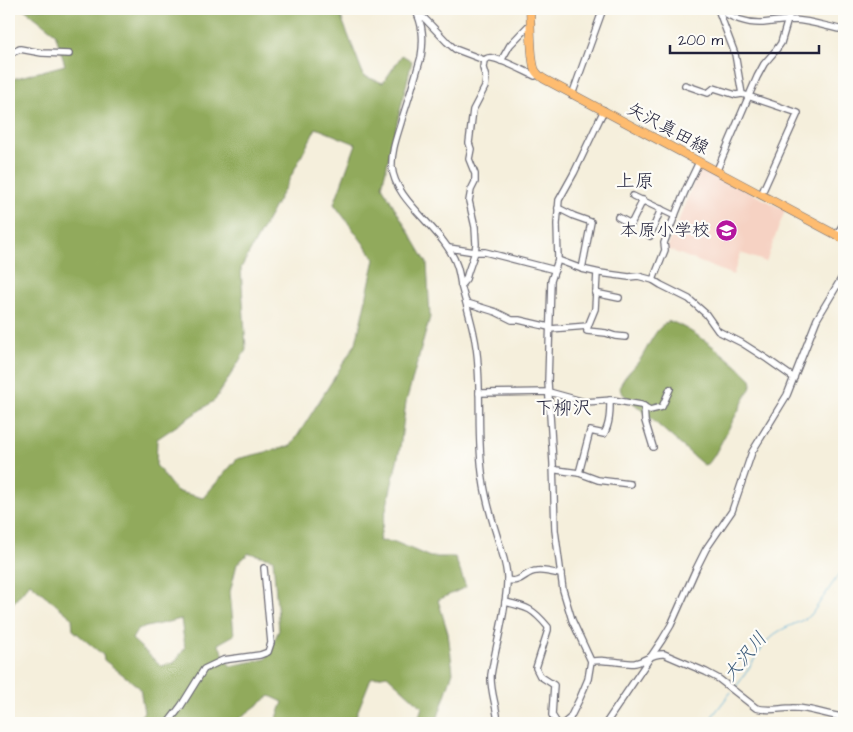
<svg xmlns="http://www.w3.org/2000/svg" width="853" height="732" viewBox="0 0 853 732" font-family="'Architects Daughter','Klee One',sans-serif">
<rect width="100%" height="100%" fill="#fdfcf7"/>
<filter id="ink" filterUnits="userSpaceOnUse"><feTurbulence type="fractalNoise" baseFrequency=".02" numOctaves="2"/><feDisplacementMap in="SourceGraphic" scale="10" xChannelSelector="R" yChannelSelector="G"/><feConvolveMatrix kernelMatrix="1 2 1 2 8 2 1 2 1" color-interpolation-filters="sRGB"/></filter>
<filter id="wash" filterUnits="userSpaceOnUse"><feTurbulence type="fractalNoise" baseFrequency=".0096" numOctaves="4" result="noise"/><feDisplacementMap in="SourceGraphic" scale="20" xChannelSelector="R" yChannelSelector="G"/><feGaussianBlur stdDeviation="1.12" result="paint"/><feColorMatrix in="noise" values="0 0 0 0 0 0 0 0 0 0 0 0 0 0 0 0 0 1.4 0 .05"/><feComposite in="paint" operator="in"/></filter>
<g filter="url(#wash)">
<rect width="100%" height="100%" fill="#f5efdc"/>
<path fill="#f6d2c3" d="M700 167 785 210 766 262 741 253 733 275 667 249Z"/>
<g fill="#91aa5c" stroke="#5a664c" fill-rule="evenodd">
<path d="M24 9H338L364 76 383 83 402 55 412 61 382 186 427 263 430 317 406 402 400 448 379 541 395 542 430 557H455L466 587 438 600 448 633 453 672 436 723H417L422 707 387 675 371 678 353 723H275L283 702 270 696 233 723H134L144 712 140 688 104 660 103 655 73 630 72 618 30 583 9 608V80L65 65 55 33ZM316 128 356 144 334 204 375 259 356 343 291 446 237 459 203 498 176 491 156 465 157 439 215 400 246 350 241 268 287 184ZM249 553 273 559 279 630 266 659 230 666 218 644 234 635 230 592 237 564ZM181 619 185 648 175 662 161 666 132 639 138 629Z"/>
<path d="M670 321C698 332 729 358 751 379L752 385 714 456 709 463 704 465 699 461 621 392C620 388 620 387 621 384 625 375 633 369 639 361 648 349 655 326 670 321Z"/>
</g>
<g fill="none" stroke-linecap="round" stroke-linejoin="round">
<g stroke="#5dafd8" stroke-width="1">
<path d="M734 689C748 673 756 653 770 638 781 627 799 624 811 615L844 567"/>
<path d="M707 723 731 692"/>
</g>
</g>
</g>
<g filter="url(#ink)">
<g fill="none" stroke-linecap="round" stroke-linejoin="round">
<defs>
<g id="minor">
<path d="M415 9C423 25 424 39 421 57 415 78 409 98 402 119 398 134 391 150 392 167 395 203 445 229 457 266 459 272 460 279 461 285 468 311 477 338 478 366 481 404 477 442 483 479 486 503 494 526 501 549 504 559 508 571 507 582 506 613 496 644 491 675 490 691 497 707 498 723"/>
<path d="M423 9 420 19 424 18 427 21 447 42 455 49 484 60C488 58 488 57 492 58 504 60 524 71 535 76L538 75"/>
<path d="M718 9 735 54 742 94 798 113 761 195"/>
<path d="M719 9C731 18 748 24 763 23 773 22 784 20 794 20 811 21 828 27 844 30"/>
<path d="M9 54 20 49 42 53 69 54"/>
<path d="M501 61 510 45 531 23"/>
<path d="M685 85 708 93 714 88 736 95 742 94"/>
<path d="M572 95 603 9"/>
<path d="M717 170 757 77 764 64 776 50 781 43 791 9"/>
<path d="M633 196 675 216"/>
<path d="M558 208 574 216 591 222 582 269"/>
<path d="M618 217 631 224 643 200"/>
<path d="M837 234 844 223"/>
<path d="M650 236 661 209"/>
<path d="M449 248 475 252H485L555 270"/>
<path d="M558 260 582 269 600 273 629 277 638 276 653 280 661 285 689 299 706 314 718 331 742 343 767 359 794 378"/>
<path d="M653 280 665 250 664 243 678 208 686 189 699 162"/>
<path d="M461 285 466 279 468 272 475 252 476 244 475 227 469 201 471 190 475 182V174L469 159 471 149 469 143 473 110 485 87 486 78 483 68 484 60"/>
<path d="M595 293 619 298"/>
<path d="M467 303 496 312 512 320H519L549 327"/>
<path d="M588 326 587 331 606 333 615 336 625 337"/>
<path d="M550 329 588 326 595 309 597 273"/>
<path d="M479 393 549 392 585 402 613 400 641 405 650 410 662 407 670 389"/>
<path d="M644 406 645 421 653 447"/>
<path d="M553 468 557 470 579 473 598 480 630 484"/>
<path d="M579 473 590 431 604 434C610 424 610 411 610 400"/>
<path d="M507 580C522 584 525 571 537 571 544 570 553 573 561 574"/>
<path d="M505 602C528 607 533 609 548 627V630L536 668 540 676 554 685 552 715 557 723"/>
<path d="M591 661C596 661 602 660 607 661 616 661 625 664 635 663 645 661 653 653 664 654L706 672 719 679 756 708C769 712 780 708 792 708 810 707 826 716 844 717"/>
<path d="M168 723 181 706 204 669 223 660 260 655 268 652 271 643 264 568"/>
<path d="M564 723 570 718 580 698 588 679 591 661 572 620 563 590 555 530 553 463 548 382 551 281 558 260 557 224 559 200 574 173 604 110"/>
<path d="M606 723 662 640 671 625 696 569 706 549 732 511 752 452 787 395 817 319 844 274"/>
</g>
<path id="major" d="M530 9C531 23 530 59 535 70 537 74 541 77 544 79L844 239"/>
</defs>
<use href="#minor" stroke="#6c6a73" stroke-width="8"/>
<use href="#major" stroke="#6c6a73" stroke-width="9"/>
<use href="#minor" stroke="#fff" stroke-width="5.5"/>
<use href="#major" stroke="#febc70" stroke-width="8"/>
</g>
</g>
<defs>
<symbol id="school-disc" viewBox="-11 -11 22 22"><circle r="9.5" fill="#b5179e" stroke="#fdfcf7"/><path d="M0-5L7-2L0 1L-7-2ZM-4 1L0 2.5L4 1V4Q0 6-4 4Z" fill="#fff"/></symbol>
</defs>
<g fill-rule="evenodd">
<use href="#school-disc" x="714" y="218" width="25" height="25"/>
</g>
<g text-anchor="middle" stroke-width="4.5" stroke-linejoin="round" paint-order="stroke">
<g font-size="18" fill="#22223b" stroke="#fdfcf7">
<text transform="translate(668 128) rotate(28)" y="6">矢沢真田線</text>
</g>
<g font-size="18" fill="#22223b" stroke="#fdfcf7" text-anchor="end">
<text x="710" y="236">本原小学校</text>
</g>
<g font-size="19" fill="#22223b" stroke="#fdfcf7">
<text x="635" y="187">上原</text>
<text x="563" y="414">下柳沢</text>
</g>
<g font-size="19" font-style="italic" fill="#3a5a7a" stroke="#fdfcf7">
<text transform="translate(744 656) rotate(-51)" y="7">大沢川</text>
</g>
</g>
<rect width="853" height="732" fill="none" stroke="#fdfcf7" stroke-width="30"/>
<path d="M670 45v8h149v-8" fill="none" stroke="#22223b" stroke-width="2.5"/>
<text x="678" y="45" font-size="15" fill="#22223b" stroke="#fdfcf7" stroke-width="4" paint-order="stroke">200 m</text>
</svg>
